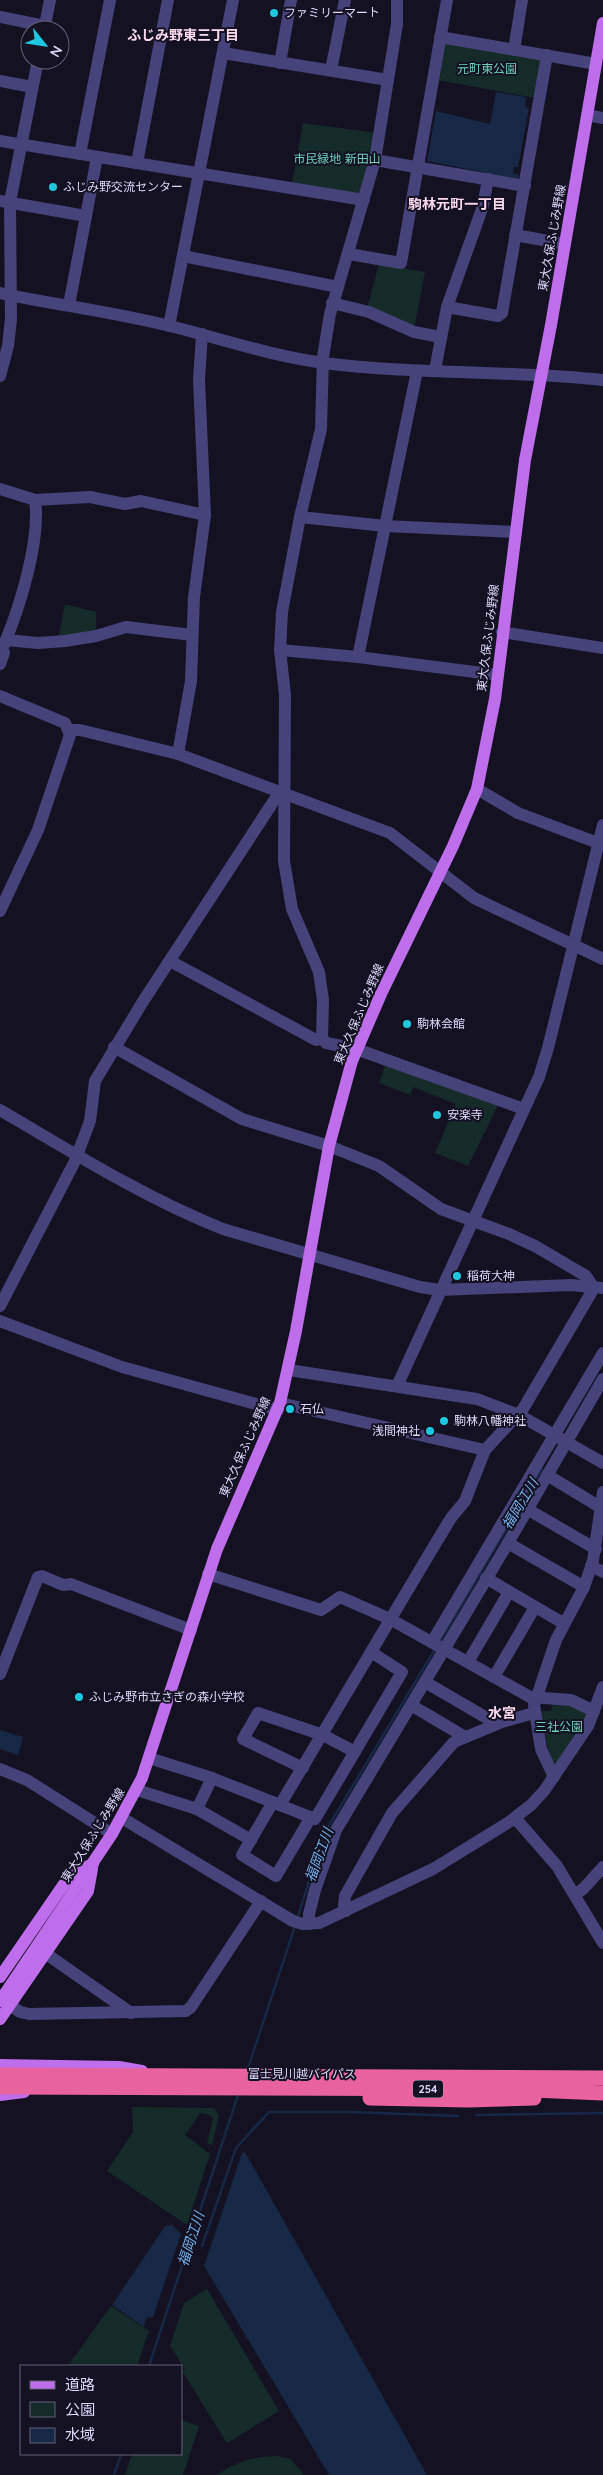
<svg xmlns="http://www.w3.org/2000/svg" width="603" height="2475" viewBox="0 0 603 2475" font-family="Quicksand,'Noto Sans JP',sans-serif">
<rect width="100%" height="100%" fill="#141122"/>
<g fill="#152b2a">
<path d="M447 42 539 59 541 62 536 98 437 80 443 46Z"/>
<path d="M303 123 376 133 371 158 359 194 292 184Z"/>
<path d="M379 264 425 272 414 329 367 308Z"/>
<path d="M65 604 96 612V634L58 639Z"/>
<path d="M386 1063 499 1103 468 1166 435 1153 456 1104 413 1087 410 1095 379 1083Z"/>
<path d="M553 1701 588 1711 587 1717 555 1764 552 1763 539 1711H551Z"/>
<path d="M132 2107 214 2108 219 2115 212 2145 207 2143 213 2118 210 2115 200 2113 185 2135 210 2154 187 2225 107 2171 133 2132Z"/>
<path d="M207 2289 279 2411 227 2443 182 2371 185 2369 170 2346 184 2303Z"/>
<path d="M111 2306 149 2331 137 2366H68Z"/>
<path d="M181 2420 199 2426 183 2475H125L132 2454H181Z"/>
<path d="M277 2456 291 2459 304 2475H217C236 2461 254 2457 277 2456Z"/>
</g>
<g fill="#172846">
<path d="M496 92 526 97 525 107 529 108 518 167H514L513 173 519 175 518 179 427 161 436 111 490 124Z"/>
<path d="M0 1730 23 1737 18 1755 0 1749Z"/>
<path d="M245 2152 427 2475H329L204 2266 242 2153Z"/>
<path d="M172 2225 181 2234 153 2317 146 2318 144 2327 112 2305 165 2226Z"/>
</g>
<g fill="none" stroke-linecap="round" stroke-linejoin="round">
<g stroke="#172846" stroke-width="2.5">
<path d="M439 1643 542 1469"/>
<path d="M297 1919 325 1832 435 1649"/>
<path d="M247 2071 295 1926"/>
<path d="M476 2115 603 2113"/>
<path d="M202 2246 236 2148 269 2112H351L458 2116"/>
<path d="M149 2366 239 2092"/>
<path d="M114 2475 121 2454"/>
</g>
<g stroke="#46427a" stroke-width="12">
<path d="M0 17 45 26"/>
<path d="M44 30 50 0"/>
<path d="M440 37 596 64"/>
<path d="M514 50 522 0"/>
<path d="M223 53 388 80"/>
<path d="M280 63 291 0"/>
<path d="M331 70 345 0"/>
<path d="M0 81 32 87"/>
<path d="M587 115 603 118"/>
<path d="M0 141 364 200"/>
<path d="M80 154 110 0"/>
<path d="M375 160 525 186"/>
<path d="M137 163 168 0"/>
<path d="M0 201 86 216 97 157"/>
<path d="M515 235 565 244"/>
<path d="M349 254 401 263 447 0"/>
<path d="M183 256 338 287"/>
<path d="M0 293C57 305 114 312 170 326 222 339 272 356 324 363 417 375 510 370 603 380"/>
<path d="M332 303 369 312 414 332 441 337"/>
<path d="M69 305 86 216"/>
<path d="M447 307 498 316 502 313 547 55"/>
<path d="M169 326 233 0"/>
<path d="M435 370 447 307 483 206 488 179"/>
<path d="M417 371 358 657 498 675"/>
<path d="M0 376 8 346 11 319 10 202 38 60"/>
<path d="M0 489 35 500 90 497 125 504 141 501 205 515"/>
<path d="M300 517 385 526 516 532"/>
<path d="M502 632 603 648"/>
<path d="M6 640 38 643 65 641 96 636 126 627 192 635"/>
<path d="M0 644 4 653 0 664"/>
<path d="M3 647C19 610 41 540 35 500"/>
<path d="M280 650 358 657"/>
<path d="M0 696 65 723 70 735 38 830 0 911"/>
<path d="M69 730H80L178 754 390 833 474 898 603 959"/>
<path d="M178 754 191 681 194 597 205 515 199 380 202 334"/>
<path d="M477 789 518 813 598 843 603 837"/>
<path d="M170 961 316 1040 322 1038 326 1043 356 1049 524 1109"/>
<path d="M322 1038 323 1000 319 972 292 909 284 861 285 695 280 650 282 612 300 517 321 429 323 357 330 314 375 160 397 24V0"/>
<path d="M114 1047 242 1119 329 1146 379 1166 441 1209 509 1234 535 1246 586 1276 592 1285 591 1293 523 1409 485 1450 280 1403"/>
<path d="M0 1110C72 1152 145 1198 223 1229L420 1287 440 1290 571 1285 603 1288"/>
<path d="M0 1306 75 1161 90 1121 95 1081 142 1003 279 793"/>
<path d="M0 1321 122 1367 278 1410"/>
<path d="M289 1370 477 1399 519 1415 603 1463"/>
<path d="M397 1386 539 1077 548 1048 603 825"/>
<path d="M547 1475 600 1507"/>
<path d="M527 1509 596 1549"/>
<path d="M508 1543 584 1587"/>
<path d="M591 1566 603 1572"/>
<path d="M208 1574 321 1610 340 1597 390 1619 530 1697 571 1700 594 1711"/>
<path d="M486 1578 563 1623"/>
<path d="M432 1642 603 1353"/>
<path d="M468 1662 509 1592"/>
<path d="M0 1674 38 1577 42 1576 63 1585 71 1584 191 1630"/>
<path d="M494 1677 535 1607"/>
<path d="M425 1682 497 1724"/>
<path d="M411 1705 465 1737"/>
<path d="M149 1758 212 1778 315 1819 402 1672 371 1652"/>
<path d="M303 1768 243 1739 258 1713 323 1735 355 1752"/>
<path d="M0 1769 27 1780 112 1834"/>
<path d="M554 1777 541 1749 534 1705 556 1640 584 1587 593 1561 603 1492"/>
<path d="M137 1790 197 1809 251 1840"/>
<path d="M273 1802 242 1855 276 1876 311 1817"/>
<path d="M280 1805 431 1551 451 1518 465 1501 485 1450"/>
<path d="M197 1809 212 1778"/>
<path d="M122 1818 293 1921 303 1924 319 1923 433 1869 509 1822 531 1805 544 1791 588 1726 603 1687"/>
<path d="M515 1818 557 1866 603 1943"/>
<path d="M575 1895 584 1888 603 1867"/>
<path d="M346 1911 344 1905 345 1896 392 1813 454 1742 502 1722 534 1713"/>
<path d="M309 1924V1914L315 1890 336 1830 508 1543 603 1379"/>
<path d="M45 1953 131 2013"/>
<path d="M10 2005 20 2012 29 2014 186 2011 191 2007 261 1901"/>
</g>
<g stroke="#be6deb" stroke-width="12">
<path d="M0 1977 71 1874 93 1864"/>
<path d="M0 2001 112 1834 142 1778 217 1549 280 1403 296 1331 329 1146 352 1061 381 994 453 846 477 789 495 699 525 460 551 325 603 23"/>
<path d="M0 2019 88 1891 92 1869"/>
<path d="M0 2065 119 2067 142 2071"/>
<path d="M0 2095 24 2092"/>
</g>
<g stroke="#e962a0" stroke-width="15">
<path d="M0 2075 603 2078"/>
<path d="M0 2087 509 2089 603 2093"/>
<path d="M370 2098 468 2100 534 2098"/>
</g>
</g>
<g fill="#1fc7de" stroke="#141122" stroke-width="2">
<circle cx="274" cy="13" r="5"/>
<circle cx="53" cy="187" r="5"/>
<circle cx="407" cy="1024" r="5"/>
<circle cx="437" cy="1115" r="5"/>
<circle cx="457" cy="1276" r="5"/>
<circle cx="290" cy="1409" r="5"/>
<circle cx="444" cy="1421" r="5"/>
<circle cx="430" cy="1431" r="5"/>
<circle cx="79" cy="1697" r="5"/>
</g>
<g text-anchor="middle" stroke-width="4" stroke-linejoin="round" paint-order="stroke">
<rect fill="#141122" stroke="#a09cb9" stroke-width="1" x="413" y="2080.5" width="30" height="17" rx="4"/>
<g font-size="11" font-weight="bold" fill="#dcd7fa">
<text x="428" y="2093">254</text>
</g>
<g font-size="12" fill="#dcd7fa" stroke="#141122" text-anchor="start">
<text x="284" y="17">ファミリーマート</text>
<text x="63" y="191">ふじみ野交流センター</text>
<text x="417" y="1028">駒林会館</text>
<text x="447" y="1119">安楽寺</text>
<text x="467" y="1280">稲荷大神</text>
<text x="300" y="1413">石仏</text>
<text x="454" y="1425">駒林八幡神社</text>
<text x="420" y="1435" text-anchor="end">浅間神社</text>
<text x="89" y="1701">ふじみ野市立さぎの森小学校</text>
</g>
<g font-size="12" fill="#6dd0b9" stroke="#141122">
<text x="487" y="73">元町東公園</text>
<text x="337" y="163">市民緑地 新田山</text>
<text x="559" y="1731">三社公園</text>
</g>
<g font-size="12" fill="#dcd7fa" stroke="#141122">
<text transform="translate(552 238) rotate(-80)" y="4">東大久保ふじみ野線</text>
<text transform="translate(488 638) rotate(-83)" y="4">東大久保ふじみ野線</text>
<text transform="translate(359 1014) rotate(-67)" y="4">東大久保ふじみ野線</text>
<text transform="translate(245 1447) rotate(-66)" y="4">東大久保ふじみ野線</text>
<text transform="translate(93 1835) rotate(-58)" y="4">東大久保ふじみ野線</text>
<text x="302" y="2078">富士見川越バイパス</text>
</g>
<g font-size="14" font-weight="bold" fill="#fad9ed" stroke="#141122">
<text x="183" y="40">ふじみ野東三丁目</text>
<text x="457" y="209">駒林元町一丁目</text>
<text x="502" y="1718">水宮</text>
</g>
<g font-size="14" font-style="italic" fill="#73b1ec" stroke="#141122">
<text transform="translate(520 1504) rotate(-59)" y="5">福岡江川</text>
<text transform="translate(319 1855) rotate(-70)" y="5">福岡江川</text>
<text transform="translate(191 2239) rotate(-72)" y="5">福岡江川</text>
</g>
</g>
<rect x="20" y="2365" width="162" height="90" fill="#141122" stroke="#646078"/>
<rect x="30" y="2381" width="25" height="8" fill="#be6deb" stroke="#646078"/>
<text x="65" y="2390" font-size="15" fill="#dcd7fa">道路</text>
<rect x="30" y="2402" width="25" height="15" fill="#152b2a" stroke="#646078"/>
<text x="65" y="2415" font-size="15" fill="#dcd7fa">公園</text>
<rect x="30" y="2428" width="25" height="15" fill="#172846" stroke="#646078"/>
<text x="65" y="2440" font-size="15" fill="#dcd7fa">水域</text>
<g transform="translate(45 45) rotate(120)"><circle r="24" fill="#141122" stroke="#646078"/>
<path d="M0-4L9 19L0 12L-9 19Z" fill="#1fc7de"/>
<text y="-8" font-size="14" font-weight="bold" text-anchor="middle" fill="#dcd7fa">N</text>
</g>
</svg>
